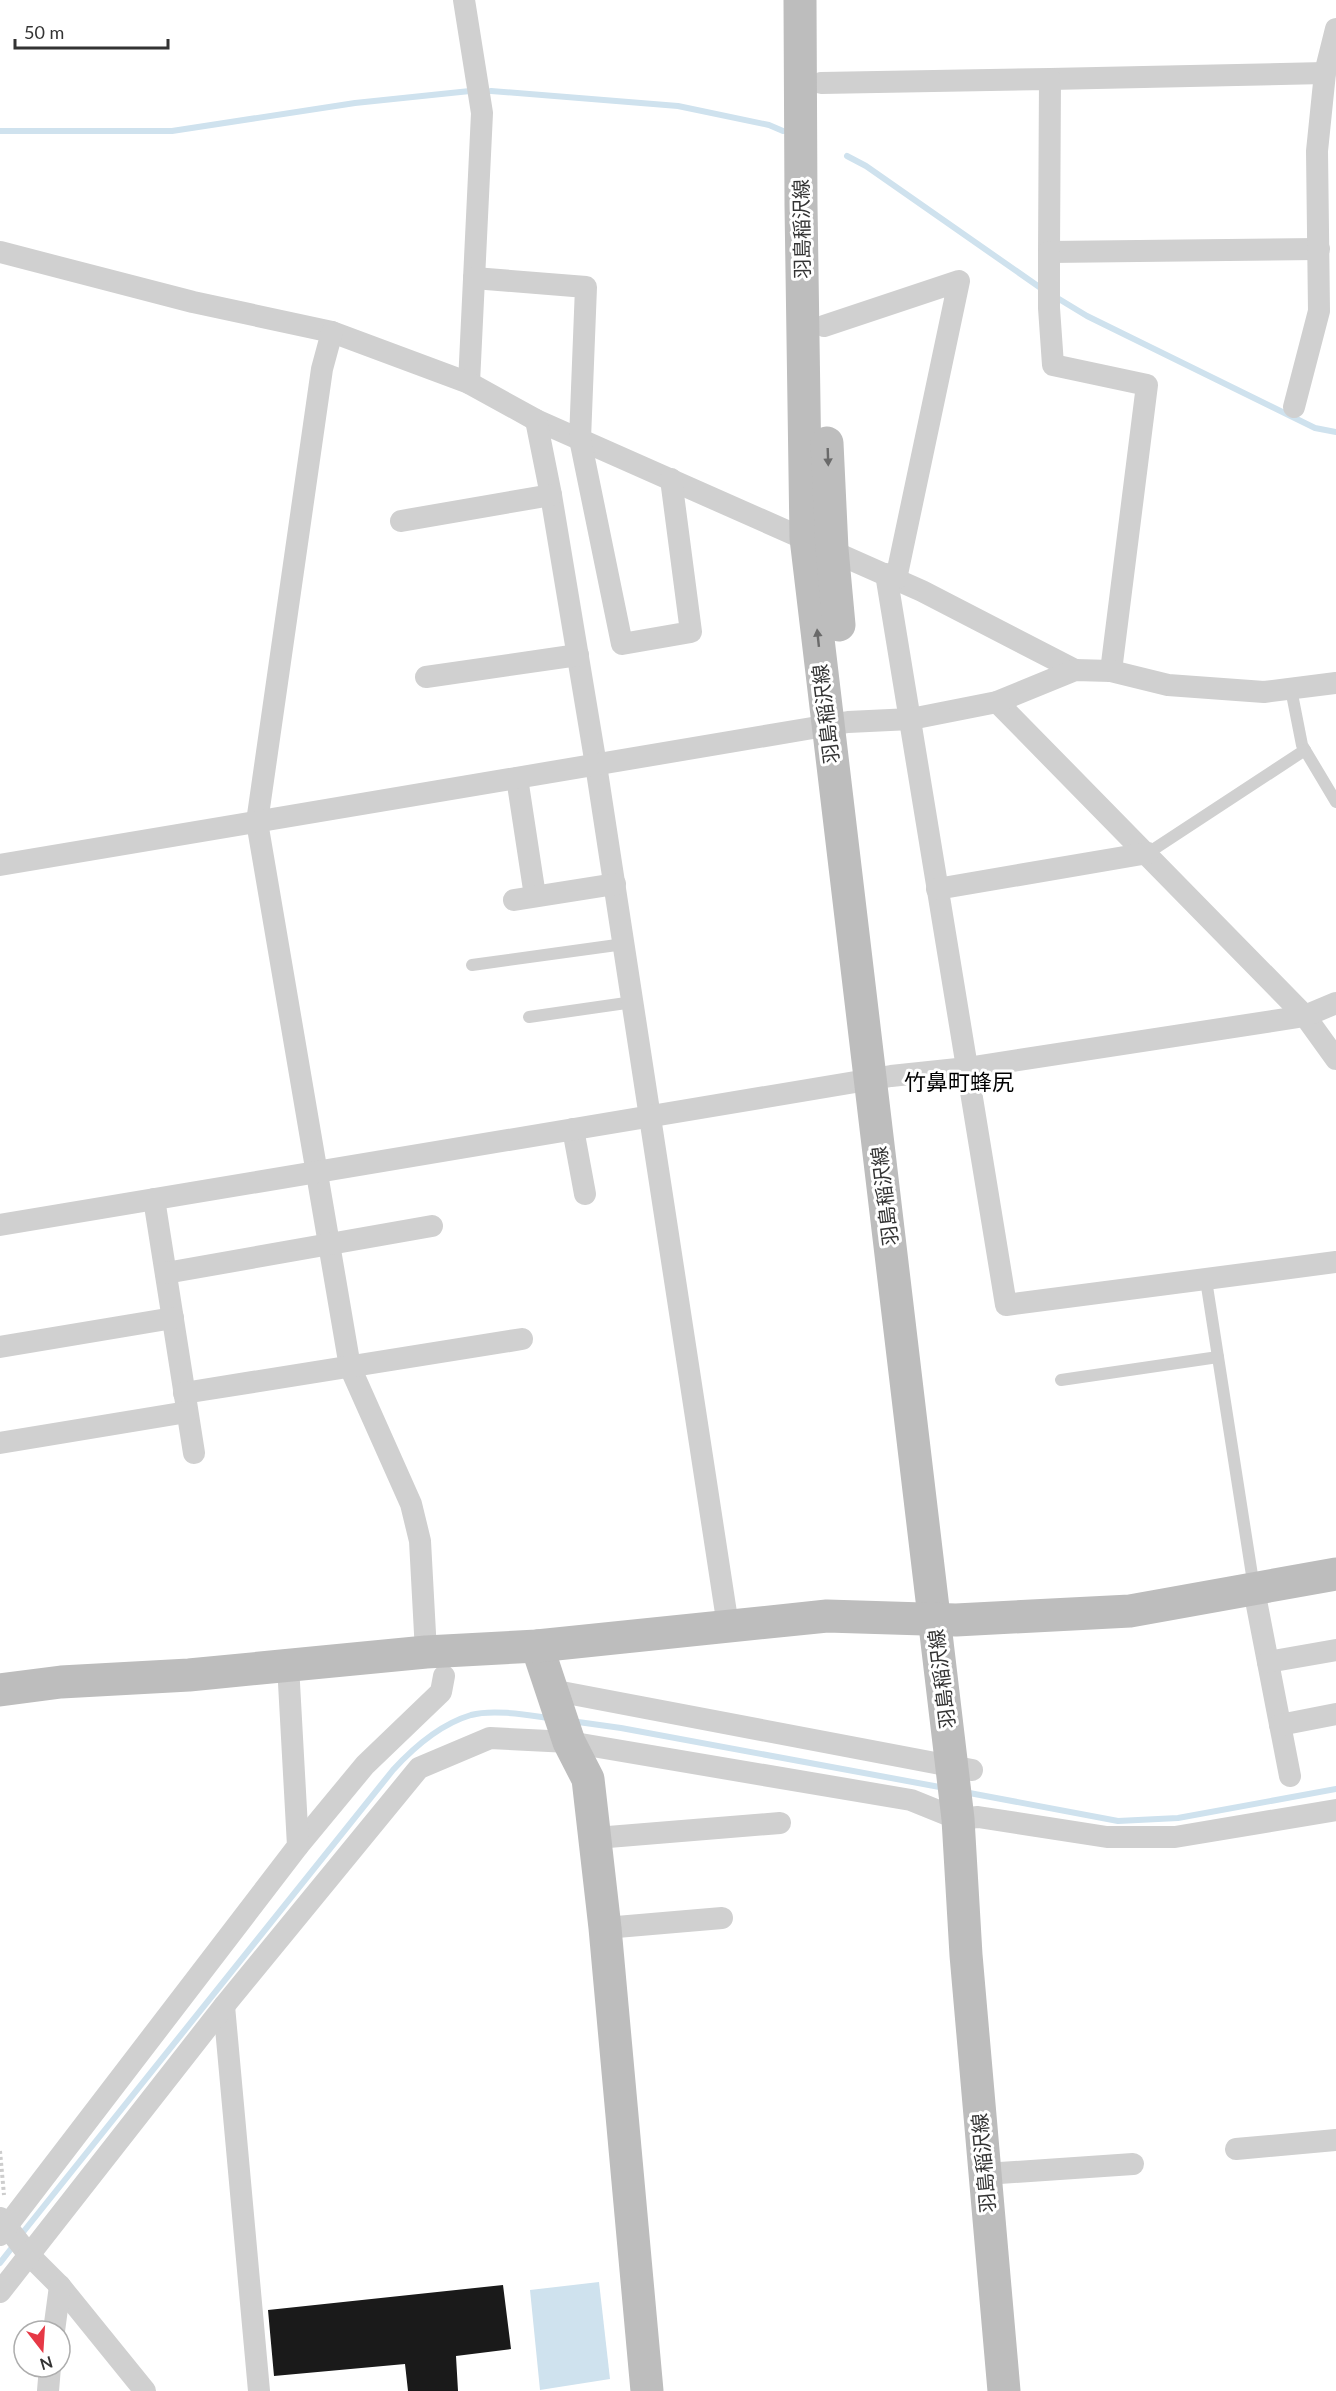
<svg xmlns="http://www.w3.org/2000/svg" width="1336" height="2391" viewBox="0 0 1336 2391" font-family="Lato,'Noto Sans JP',sans-serif">
<rect width="100%" height="100%" fill="#fff"/>
<path fill="#cfe2ee" d="M599 2282 610 2379 540 2390 530 2290Z"/>
<g fill="none" stroke-linecap="round" stroke-linejoin="round">
<g stroke="#cfe2ee" stroke-width="6">
<path d="M491 91 678 106 769 125 783 131"/>
<path d="M0 131H172L355 103 470 91"/>
<path d="M847 156 866 166 1045 291"/>
<path d="M1054 296 1087 316 1315 428 1336 432"/>
<path d="M571 1721 621 1728 945 1788"/>
<path d="M964 1792 1118 1821 1178 1818 1336 1789"/>
<path d="M20 2236 393 1770C414 1747 441 1724 471 1715 493 1709 528 1715 549 1718"/>
<path d="M0 2263 14 2245"/>
</g>
</g>
<path fill="#1a1a1a" d="M503 2285 511 2349 456 2356 458 2391H408L405 2364 274 2376 268 2310Z"/>
<g fill="none" stroke-linecap="round" stroke-linejoin="round">
<path stroke="#cdcdcd" stroke-width="4" stroke-dasharray="3 3" stroke-linecap="butt" d="M0 2151 4 2195"/>
<g stroke="#d0d0d0" stroke-width="12">
<path d="M1291 689 1302 745 1336 802"/>
<path d="M1148 853 1305 750"/>
<path d="M472 965 624 944"/>
<path d="M529 1017 633 1002"/>
<path d="M1206 1280 1254 1588"/>
<path d="M1061 1380 1218 1357"/>
</g>
<g stroke="#d0d0d0" stroke-width="22">
<path d="M464 0 482 113 469 383"/>
<path d="M1050 79 1325 73"/>
<path d="M821 83 1050 79 1049 252 1319 249"/>
<path d="M0 252 193 302 332 332 469 383 536 420 922 591 1075 670"/>
<path d="M1049 252V308L1053 365 1147 385 1111 671"/>
<path d="M474 278 586 287 580 439 622 644 691 632 671 479"/>
<path d="M824 326 959 281 896 579"/>
<path d="M332 332 322 369 257 822 350 1367 411 1504 420 1541 426 1652"/>
<path d="M1294 407 1319 311 1317 151 1325 73 1336 29"/>
<path d="M536 420 551 495 596 765 728 1626"/>
<path d="M401 521 551 495"/>
<path d="M886 574 1006 1305 1336 1262"/>
<path d="M426 677 578 655"/>
<path d="M997 702 1305 1016 1336 1059"/>
<path d="M517 778 535 896"/>
<path d="M0 865 848 722 911 719 997 702 1075 670 1111 671 1168 685 1264 692 1336 683"/>
<path d="M937 889 1148 853"/>
<path d="M514 900 615 884"/>
<path d="M573 1129 585 1194"/>
<path d="M154 1199 194 1453"/>
<path d="M0 1225 891 1076 967 1068 1305 1016 1336 1003"/>
<path d="M166 1273 432 1226"/>
<path d="M0 1347 173 1318"/>
<path d="M184 1393 522 1339"/>
<path d="M0 1443 187 1412"/>
<path d="M1254 1590 1290 1776"/>
<path d="M1268 1662 1336 1650"/>
<path d="M551 1690 972 1770"/>
<path d="M1280 1725 1336 1714"/>
<path d="M596 1838 780 1823"/>
<path d="M298 1846 365 1765 441 1692 444 1676"/>
<path d="M605 1928 722 1918"/>
<path d="M224 2006 259 2391"/>
<path d="M1236 2149 1336 2140"/>
<path d="M985 2174 1133 2164"/>
<path d="M0 2218 29 2255 60 2286 145 2391"/>
<path d="M0 2235 298 1846 288 1665"/>
<path d="M0 2292 224 2006 419 1768 490 1738 569 1742 911 1800 958 1819 978 1817 1107 1837H1175L1336 1810"/>
<path d="M54 2331 60 2286"/>
<path d="M48 2391 50 2367"/>
</g>
<g stroke="#bdbdbd" stroke-width="33">
<path d="M800 0 801 205 806 538 958 1819 966 1955 1004 2391"/>
<path d="M827 443 832 549 839 625"/>
<path d="M537 1646 569 1742 588 1779 605 1928 647 2391"/>
<path d="M0 1690 61 1682 189 1675 426 1652 537 1646 827 1616 956 1620 1130 1611 1336 1574"/>
</g>
</g>
<defs><path id="oneway-solid" d="M-6-.8H1V-3.2L6.5 0L1 3.2V.8H-6Z" transform="scale(1.5)"/></defs>
<g fill="#6a6a6a">
<use href="#oneway-solid" transform="translate(828 457) rotate(88)"/>
<use href="#oneway-solid" transform="translate(818 638) rotate(-96)"/>
</g>
<g text-anchor="middle" stroke-width="6" stroke-linejoin="round" paint-order="stroke">
<g font-size="20" fill="#333" stroke="#fff">
<text transform="translate(802 229) rotate(-91)" y="7">羽島稲沢線</text>
<text transform="translate(826 714) rotate(-97)" y="7">羽島稲沢線</text>
<text transform="translate(885 1196) rotate(-97)" y="7">羽島稲沢線</text>
<text transform="translate(942 1679) rotate(-97)" y="7">羽島稲沢線</text>
<text transform="translate(984 2163) rotate(-95)" y="7">羽島稲沢線</text>
</g>
<g font-size="22" fill="#000" stroke="#fff">
<text x="959" y="1090">竹鼻町蜂尻</text>
</g>
</g>
<g transform="translate(42 2349) rotate(163)"><circle r="28" fill="#ffffff" stroke="#adadad" stroke-width="1.5"/>
<path d="M0-4.5L10 22L0 15L-10 22Z" fill="#e63946"/>
<text y="-9" font-size="16" font-weight="bold" text-anchor="middle" fill="#333333">N</text>
</g>
<path d="M15 39v9h153v-9" fill="none" stroke="#333333" stroke-width="3"/>
<text x="24" y="39" font-size="18" fill="#333333" stroke="#ffffff" stroke-width="4.5" paint-order="stroke">50 m</text>
</svg>
